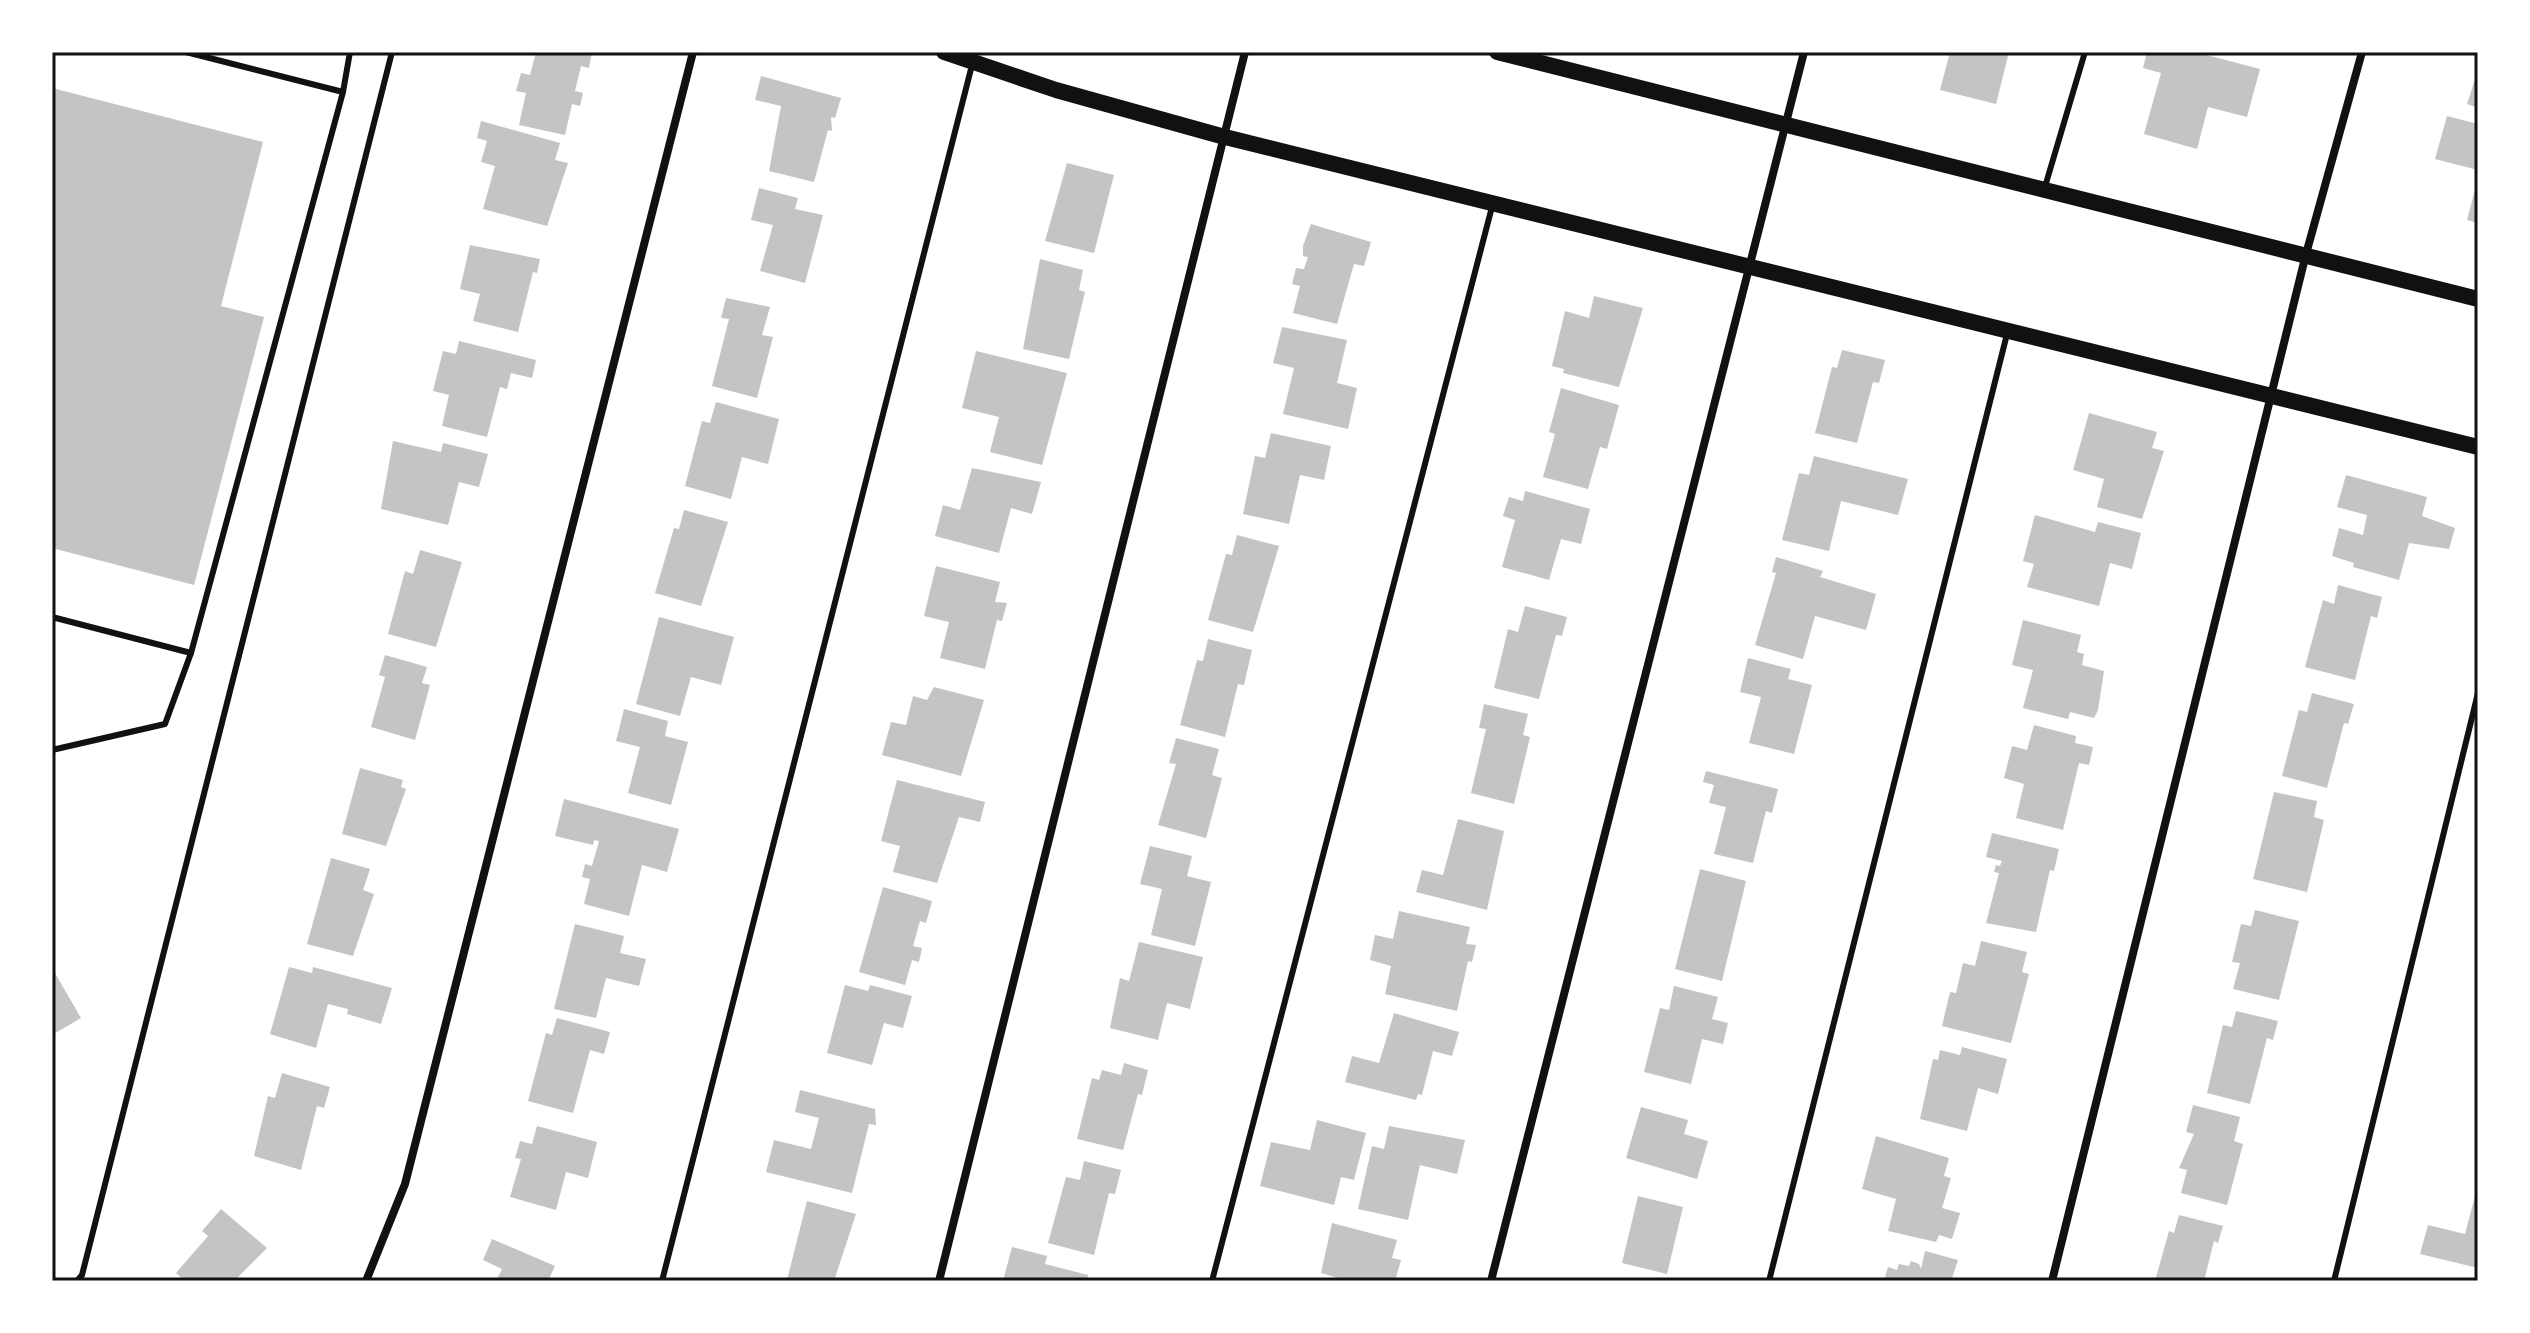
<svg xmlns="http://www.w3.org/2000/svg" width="2530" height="1333" viewBox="0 0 2530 1333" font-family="'DM Sans',sans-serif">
<rect width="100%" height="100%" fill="#fff"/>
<g fill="#c4c4c4">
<path d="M536 52H592L589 68 581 66 575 91 583 93 580 106 572 104 565 135 519 125 526 93 516 91 521 73 530 75Z"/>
<path d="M1950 52H2009L1996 104 1940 90Z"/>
<path d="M2147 52H2195L2260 69 2247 117 2208 107 2197 149 2144 134 2161 73 2143 68Z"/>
<path d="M2477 73 2478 74V108L2467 104Z"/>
<path d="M761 76 841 98 835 118 831 117 832 131 828 130 814 182 769 171 781 106 755 100Z"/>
<path d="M52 88 263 142 221 306 264 317 194 585 52 548Z"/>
<path d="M2447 116 2478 124V170L2435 159Z"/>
<path d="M481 121 560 143 555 160 568 163 547 226 483 209 495 166 481 162 487 141 477 138Z"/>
<path d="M1067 163 1114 175 1094 253 1045 241Z"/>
<path d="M2477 182H2478V223L2467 220Z"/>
<path d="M759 188 798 198 795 209 823 215 805 283 760 271 773 225 751 220Z"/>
<path d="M1311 224 1371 242 1364 266 1354 264 1337 324 1293 313 1300 286 1292 284 1296 268 1304 269 1308 257 1303 256V246Z"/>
<path d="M470 245 540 259 537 273 533 272 518 332 473 321 480 294 460 289Z"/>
<path d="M1040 259 1083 270 1079 290 1085 292 1069 359 1023 349Z"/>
<path d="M1594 296 1643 308 1619 387 1563 373 1564 369 1552 366 1565 311 1589 318Z"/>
<path d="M726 298 770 307 762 335 773 337 757 398 712 386 729 319 721 318Z"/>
<path d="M1282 327 1347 340 1337 383 1357 388 1348 429 1283 414 1294 368 1273 363Z"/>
<path d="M459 341 536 360 532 378 511 373 507 389 500 387 487 437 442 426 449 395 433 391 443 351 456 354Z"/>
<path d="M1842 350 1885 360 1879 383 1873 382 1857 443 1815 433 1832 367 1837 368Z"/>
<path d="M976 351 1067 373 1042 465 990 452 999 417 962 408Z"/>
<path d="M1561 388 1619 405 1607 449 1600 447 1588 489 1543 477 1555 434 1549 432Z"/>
<path d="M716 402 779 419 768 464 742 457 731 499 685 486 702 421 710 423Z"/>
<path d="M2089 413 2157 432 2152 448 2164 451 2142 519 2097 507 2104 479 2073 470Z"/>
<path d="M1271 433 1331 446 1324 480 1300 475 1289 524 1243 514 1255 456 1265 458Z"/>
<path d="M393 441 441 452 443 443 488 454 479 487 459 482 448 525 381 509Z"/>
<path d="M1814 456 1908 479 1898 515 1841 501 1829 551 1782 540 1799 473 1809 475Z"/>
<path d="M972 468 1041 482 1032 514 1011 508 999 553 935 536 943 505 960 510Z"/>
<path d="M2346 475 2427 497 2422 516 2455 528 2449 549 2409 543 2399 580 2353 567 2354 563 2332 556 2339 528 2363 535 2367 515 2337 507Z"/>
<path d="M1525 491 1590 509 1581 544 1561 539 1549 580 1502 567 1515 520 1503 516 1509 497 1523 501Z"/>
<path d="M684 510 728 522 701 606 655 593 674 528 679 529Z"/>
<path d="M2035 515 2095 532 2098 522 2141 533 2132 569 2110 563 2099 606 2027 587 2034 564 2023 561Z"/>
<path d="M1237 535 1279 546 1253 632 1208 620 1226 554 1232 555Z"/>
<path d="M420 550 462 562 436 647 388 634 405 571 413 574Z"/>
<path d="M1776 557 1823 571 1820 577 1876 594 1866 630 1815 616 1803 659 1755 645 1776 573 1772 572Z"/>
<path d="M936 566 1000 582 995 602 1007 603 1002 621 997 620 985 669 940 658 949 622 924 616Z"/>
<path d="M2338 585 2382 597 2377 618 2371 616 2355 680 2305 667 2323 600 2334 604Z"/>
<path d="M1525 606 1567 617 1562 636 1556 635 1539 699 1494 688 1508 629 1518 632Z"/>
<path d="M659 617 734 637 721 685 691 677 680 716 636 704Z"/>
<path d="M2023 620 2081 635 2077 652 2084 654 2082 665 2104 671 2098 710 2094 718 2070 712 2068 719 2023 708 2033 670 2012 665Z"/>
<path d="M1208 639 1252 650 1244 685 1238 684 1225 737 1180 725 1197 660 1203 661Z"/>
<path d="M385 655 427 667 422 683 430 685 415 740 371 727 385 677 379 675Z"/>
<path d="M1748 658 1791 669 1788 679 1812 685 1794 754 1749 743 1761 697 1740 692Z"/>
<path d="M934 687 984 700 961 776 882 755 891 722 906 725 913 696 927 700Z"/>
<path d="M2312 693 2354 704 2348 724 2344 723 2327 788 2282 776 2299 710 2307 712Z"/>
<path d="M1484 704 1528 714 1523 735 1530 737 1514 804 1471 793 1486 729 1479 728Z"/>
<path d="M624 709 668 721 665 736 688 742 671 805 628 793 640 747 616 741Z"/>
<path d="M2034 725 2076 736 2075 743 2093 747 2089 765 2079 763 2063 830 2016 818 2024 784 2004 778 2012 746 2027 750Z"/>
<path d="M1176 738 1219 749 1212 775 1222 778 1206 838 1158 825 1176 764 1169 763Z"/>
<path d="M360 768 403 780 401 787 406 789 386 846 342 834Z"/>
<path d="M1706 771 1778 789 1772 813 1766 811 1753 863 1714 854 1726 807 1709 803 1714 785 1703 782Z"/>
<path d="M897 780 985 802 980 822 959 817 937 883 893 872 900 846 881 841Z"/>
<path d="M2274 792 2317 801 2314 817 2324 820 2307 892 2253 879Z"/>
<path d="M564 799 679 829 667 872 642 865 629 916 584 904 590 879 582 877 585 864 592 866 599 841 594 840 593 845 555 836Z"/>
<path d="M1458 819 1504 831 1487 910 1416 892 1422 870 1443 875Z"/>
<path d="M1992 833 2059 849 2054 871 2050 870 2036 932 1986 923 1999 873 1994 872 1996 865 2000 866 2002 861 1986 857Z"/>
<path d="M1150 846 1192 856 1187 876 1211 882 1195 946 1151 935 1162 889 1140 884Z"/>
<path d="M331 858 370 869 363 890 374 894 353 956 307 944Z"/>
<path d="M1700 869 1746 881 1722 981 1675 969Z"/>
<path d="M883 887 932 901 926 923 920 921 913 946 922 948 919 962 912 960 905 985 859 972Z"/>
<path d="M2255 910 2299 921 2279 1000 2233 989 2240 963 2232 962 2241 924 2251 926Z"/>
<path d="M1399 911 1470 927 1466 944 1476 945 1472 962 1468 961 1457 1011 1385 994 1391 966 1370 960 1375 935 1393 939Z"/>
<path d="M575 924 624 936 620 953 646 959 639 986 606 978 596 1018 554 1009Z"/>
<path d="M1981 941 2027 952 2022 972 2029 974 2011 1043 1942 1026 1950 992 1956 993 1963 963 1975 966Z"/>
<path d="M1139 942 1203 957 1190 1009 1167 1003 1158 1040 1110 1028 1120 978 1129 981Z"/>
<path d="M289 967 312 973 313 967 392 988 381 1024 347 1014 348 1009 328 1004 316 1048 270 1034Z"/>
<path d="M52 968 81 1018 52 1035Z"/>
<path d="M845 985 868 991 870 985 912 996 903 1028 884 1023 872 1065 827 1053Z"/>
<path d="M1674 986 1718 997 1712 1019 1728 1023 1723 1044 1702 1039 1691 1084 1644 1072 1660 1008 1669 1010Z"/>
<path d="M2236 1011 2278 1021 2273 1040 2267 1038 2250 1104 2207 1093 2223 1025 2232 1027Z"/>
<path d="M1394 1013 1459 1032 1452 1056 1433 1051 1422 1095 1418 1094 1416 1100 1345 1082 1352 1056 1379 1063Z"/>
<path d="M557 1018 610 1032 604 1054 590 1050 573 1113 528 1101 546 1033 552 1035Z"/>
<path d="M1962 1047 2007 1059 1998 1094 1978 1088 1967 1131 1920 1119 1933 1059 1938 1060 1940 1050 1960 1055Z"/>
<path d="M1124 1063 1148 1070 1142 1095 1138 1094 1123 1150 1077 1139 1092 1078 1099 1080 1102 1070 1121 1075Z"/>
<path d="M282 1073 330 1087 324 1108 317 1106 301 1170 254 1156 268 1096 275 1098Z"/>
<path d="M800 1090 875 1109 876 1125 869 1124 852 1193 766 1172 774 1140 811 1149 819 1118 795 1112Z"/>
<path d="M2193 1105 2240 1117 2234 1141 2243 1144 2227 1205 2181 1193 2187 1170 2179 1168 2194 1134 2186 1132Z"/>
<path d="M1641 1107 1688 1120 1684 1134 1708 1141 1697 1179 1626 1158Z"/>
<path d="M1317 1120 1366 1133 1354 1180 1341 1177 1334 1205 1260 1186 1271 1142 1310 1150Z"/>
<path d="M537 1126 597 1142 588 1178 566 1172 556 1210 510 1197 521 1159 515 1158 520 1141 532 1144Z"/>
<path d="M1389 1126 1465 1140 1457 1174 1420 1165 1408 1220 1358 1209 1372 1146 1384 1149Z"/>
<path d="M1876 1136 1949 1158 1944 1176 1951 1178 1942 1208 1960 1213 1952 1239 1939 1235 1936 1242 1888 1231 1896 1199 1862 1189Z"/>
<path d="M1084 1161 1121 1170 1115 1194 1109 1193 1094 1255 1048 1243 1066 1177 1080 1180Z"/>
<path d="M2478 1185V1268L2420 1254 2428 1225 2465 1234Z"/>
<path d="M1638 1196 1683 1207 1667 1274 1622 1263Z"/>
<path d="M807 1201 856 1214 834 1281 787 1280Z"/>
<path d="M221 1209 267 1248 234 1281H185L176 1273 208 1236 202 1231Z"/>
<path d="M2179 1215 2223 1226 2218 1243 2214 1241 2204 1281H2155L2169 1231 2174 1233Z"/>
<path d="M1332 1223 1397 1240 1392 1258 1401 1260 1395 1281H1348L1321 1273Z"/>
<path d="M492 1239 555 1266 548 1281H496L502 1269 483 1260Z"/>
<path d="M1012 1247 1047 1256 1045 1264 1088 1275 1087 1281H1003Z"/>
<path d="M1925 1251 1958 1260 1951 1281H1884L1888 1267 1897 1270 1899 1264 1909 1266 1911 1261 1919 1264 1921 1269Z"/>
</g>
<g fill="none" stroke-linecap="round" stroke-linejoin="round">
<g stroke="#111" stroke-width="6">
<path d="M186 52 343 92 350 52"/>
<path d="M2044 190 2085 52"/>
<path d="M52 617 191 653 343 92"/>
<path d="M52 750 165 724 191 653"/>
<path d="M77 1281 82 1275 392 52"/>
<path d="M662 1281 972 65"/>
<path d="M1212 1281 1493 203"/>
<path d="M1769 1281 2007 334"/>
<path d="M2334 1281 2478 693"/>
</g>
<g stroke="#111" stroke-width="8">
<path d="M366 1281 405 1184 693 52"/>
<path d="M939 1281 1245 52"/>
<path d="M1491 1281 1804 52"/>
<path d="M2052 1281 2306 254 2362 52"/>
</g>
<g stroke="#111" stroke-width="16">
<path d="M944 52 1056 90 1221 136 2478 447"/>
<path d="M1497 52 2478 299"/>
</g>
</g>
<rect width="2530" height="1333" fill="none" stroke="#ffffff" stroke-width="108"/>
<rect x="54" y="54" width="2422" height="1225" fill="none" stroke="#111" stroke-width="3"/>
</svg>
